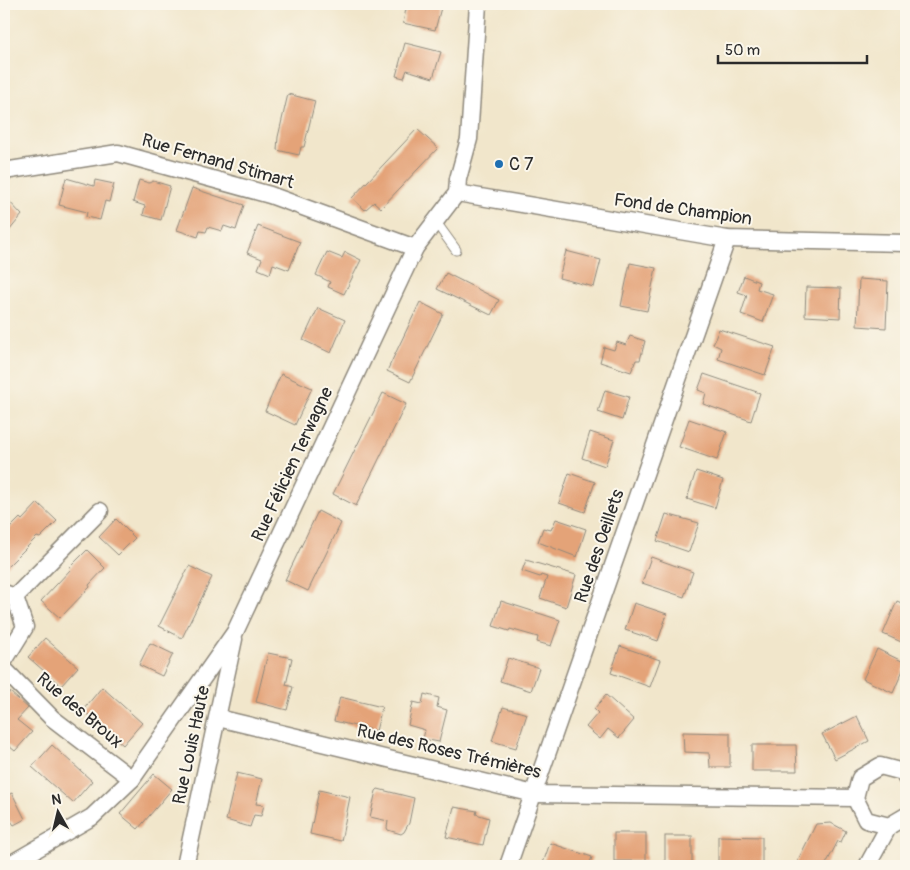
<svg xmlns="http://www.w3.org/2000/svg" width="910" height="870" viewBox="0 0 910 870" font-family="Pangolin,sans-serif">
<rect width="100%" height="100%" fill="#fbf7ec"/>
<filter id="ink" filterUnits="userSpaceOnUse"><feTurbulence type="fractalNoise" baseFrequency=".02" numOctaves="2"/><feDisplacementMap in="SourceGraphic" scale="10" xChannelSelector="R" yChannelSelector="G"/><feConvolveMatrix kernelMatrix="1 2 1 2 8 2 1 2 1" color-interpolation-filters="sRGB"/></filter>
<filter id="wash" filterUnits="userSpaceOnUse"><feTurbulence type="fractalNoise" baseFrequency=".0096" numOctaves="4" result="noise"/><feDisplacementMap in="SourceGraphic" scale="20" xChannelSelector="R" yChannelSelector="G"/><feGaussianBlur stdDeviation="1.12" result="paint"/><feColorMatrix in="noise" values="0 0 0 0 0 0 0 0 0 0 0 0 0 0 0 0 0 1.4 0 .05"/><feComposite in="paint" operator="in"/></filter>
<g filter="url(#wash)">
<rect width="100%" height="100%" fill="#f1e6cb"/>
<g id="blocks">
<g fill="#e4a378">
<path d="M400 4H442L435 30 403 23 406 9 399 7Z"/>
<path d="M405 43 441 52 433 78 407 70 404 78 396 76Z"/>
<path d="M288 94 315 101 304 147H301L299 155 277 150 278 137Z"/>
<path d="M417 129 438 148 381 208 374 202 365 210 352 198Z"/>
<path d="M66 178 94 186 95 180 114 184 109 202 105 201 100 220 86 217 87 212 59 205Z"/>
<path d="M139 180 149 183 153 181 170 186 161 220 143 215 145 206 133 202Z"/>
<path d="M192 188 244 205 236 230 224 226 222 231 208 227 206 232 200 231 198 237 177 230Z"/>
<path d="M7 199 22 215 9 231 5 254H4V202Z"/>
<path d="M258 226 300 242 289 270 273 264 270 274 258 269 262 259 247 253Z"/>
<path d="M566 251 601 260 594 287 559 278Z"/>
<path d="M327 252 342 258 345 252 361 260 344 294 328 287 330 282 316 275Z"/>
<path d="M630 263 656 268 647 311 621 306Z"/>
<path d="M446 273 499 300 491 315 437 289Z"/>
<path d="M744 276 759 282 757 289 773 294 763 322 741 314 747 295 738 292Z"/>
<path d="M859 279 888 281 886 328 857 326Z"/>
<path d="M806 287 841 288 840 318 805 316Z"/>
<path d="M420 302 443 314 410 382 387 371Z"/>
<path d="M318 308 345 320 331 353 303 340Z"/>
<path d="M719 329 775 347 765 375 718 359 721 348 713 344Z"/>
<path d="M630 336 645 341 640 360H636L631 372 600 362 604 347 614 350 617 342 626 345Z"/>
<path d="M281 374 312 388 295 425 265 411Z"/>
<path d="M704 374 760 393 751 421 703 404 706 393 698 390Z"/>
<path d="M605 390 629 397 622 420 598 412Z"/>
<path d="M383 393 406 404 356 506 333 494Z"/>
<path d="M689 419 727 432 717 460 679 447Z"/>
<path d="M590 432 614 440 605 466 582 458Z"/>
<path d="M696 471 723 480 715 508 687 499Z"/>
<path d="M569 473 595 482 585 512 559 503Z"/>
<path d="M38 503 57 521 40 538 37 537 7 567 4 563V534L20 518 22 520Z"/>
<path d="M318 511 341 523 308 591 285 580Z"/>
<path d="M666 514 699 523 689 552 657 541Z"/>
<path d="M116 519 135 538 118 555 99 537Z"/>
<path d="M556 519 586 529 577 557 538 542 543 528 551 530Z"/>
<path d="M87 550 105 568 89 585 90 587 60 618 41 601 71 569 70 567Z"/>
<path d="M651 557 693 572 684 597 642 583Z"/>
<path d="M526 560 576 575 566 607 540 598 547 577 541 575 540 577 522 571Z"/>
<path d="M189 566 212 577 182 638 159 626Z"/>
<path d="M501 601 560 620 551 646 537 642 538 637 510 629 509 631 493 626Z"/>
<path d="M897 601 906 605V644L883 634Z"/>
<path d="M634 603 667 614 658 641 625 630Z"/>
<path d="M45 638 78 667 61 686 28 657Z"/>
<path d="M150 643 173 654 162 676 139 665Z"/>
<path d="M620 646 660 660 650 687 611 673Z"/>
<path d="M877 649 906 663 893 693 863 679Z"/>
<path d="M268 653 292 658 286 685 293 687 287 710 256 702Z"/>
<path d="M508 658 539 668 531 691 500 681Z"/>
<path d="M102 687 142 723 123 745 83 710Z"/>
<path d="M10 692 28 708 17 720 32 732 15 751 4 742V699Z"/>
<path d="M424 694 439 698 437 707 447 710 439 742 423 739 425 730 408 725 413 702 422 704Z"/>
<path d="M606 695 634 720 619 738 608 729 600 739 586 727 598 713 594 709Z"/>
<path d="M340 697 382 707 376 731 334 721Z"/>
<path d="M503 707 527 714 516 748 492 741Z"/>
<path d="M857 716 869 741 835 759 822 734Z"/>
<path d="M683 732 730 733V767H710L709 753 684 752Z"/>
<path d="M52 745 92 781 73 803 32 767Z"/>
<path d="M752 745H796L797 771H752Z"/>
<path d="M237 773 262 779 256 804 264 805 261 816 254 815 250 827 226 820Z"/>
<path d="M154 774 172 789 138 829 120 814Z"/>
<path d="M378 789 414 798 409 823 404 832 401 834 388 830 387 828 388 821 370 817 376 791Z"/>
<path d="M319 790 350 797 341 841 310 834Z"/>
<path d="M12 793 25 819 14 825 11 821 4 825V797Z"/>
<path d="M454 807 477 811 476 814 489 818 483 845 446 837Z"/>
<path d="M831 823 846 831 841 842 838 841 825 866H795L816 824Z"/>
<rect x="614" y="833" width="32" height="28"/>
<rect x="665" y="836" width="27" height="29"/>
<path d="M718 836 762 837V864H718Z"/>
<path d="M550 843 592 857 589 866H542Z"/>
</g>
</g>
</g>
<g filter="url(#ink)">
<use href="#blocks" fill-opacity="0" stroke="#8e887b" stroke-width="1"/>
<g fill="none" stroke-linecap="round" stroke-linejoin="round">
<defs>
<path id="lane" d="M435 221 456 250"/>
<g id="street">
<path d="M4 171 118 153 270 195 415 248"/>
<path d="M457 193 727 239 906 243"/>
<path d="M4 593 15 597 25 627 4 661"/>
<path d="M15 597 100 511"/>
<path d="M4 669 52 718 132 779"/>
<path d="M218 718 534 794 855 798"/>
<path d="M906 778 903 772 880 766 860 778 855 798 866 820 889 826 906 816"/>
<path d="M7 866 92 817 132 779 235 632 415 248 457 193 458 179 469 139 478 4"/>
<path d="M185 866 234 639"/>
<path d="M508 866 727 239"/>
<path d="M867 866 889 826"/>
</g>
</defs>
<use href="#lane" stroke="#8e887b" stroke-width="11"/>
<use href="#street" stroke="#8e887b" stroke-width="19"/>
<use href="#lane" stroke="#fff" stroke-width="9"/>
<use href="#street" stroke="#fff" stroke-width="16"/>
</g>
</g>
<circle fill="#1f6fb2" stroke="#fbf7ec" stroke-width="2" cx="499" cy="164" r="5"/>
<g text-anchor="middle" stroke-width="4" stroke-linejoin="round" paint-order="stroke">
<g font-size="18" fill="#2b2b2b" stroke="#fbf7ec">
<text transform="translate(218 161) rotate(16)" y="6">Rue Fernand Stimart</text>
<text transform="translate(683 209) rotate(8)" y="6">Fond de Champion</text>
<text transform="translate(292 464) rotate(-65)" y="6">Rue Félicien Terwagne</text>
<text transform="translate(599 546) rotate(-71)" y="6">Rue des Oeillets</text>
<text transform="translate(80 710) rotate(40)" y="6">Rue des Broux</text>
<text transform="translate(191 745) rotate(-78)" y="6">Rue Louis Haute</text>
<text transform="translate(449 751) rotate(13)" y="6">Rue des Roses Trémières</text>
</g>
<g font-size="18" fill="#2b2b2b" stroke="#fbf7ec" text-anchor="start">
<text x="509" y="170">C 7</text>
</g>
</g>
<rect width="910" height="870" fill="none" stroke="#fbf7ec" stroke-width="20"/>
<g transform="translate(58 812) rotate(352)" stroke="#fbf7ec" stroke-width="4" paint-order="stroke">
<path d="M0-4L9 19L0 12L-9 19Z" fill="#2b2b2b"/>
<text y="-8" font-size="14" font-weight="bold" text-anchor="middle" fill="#2b2b2b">N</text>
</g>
<path d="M718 55v8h149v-8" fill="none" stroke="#2b2b2b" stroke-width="2.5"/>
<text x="725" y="55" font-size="15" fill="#2b2b2b" stroke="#fbf7ec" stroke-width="4" paint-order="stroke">50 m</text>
</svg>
